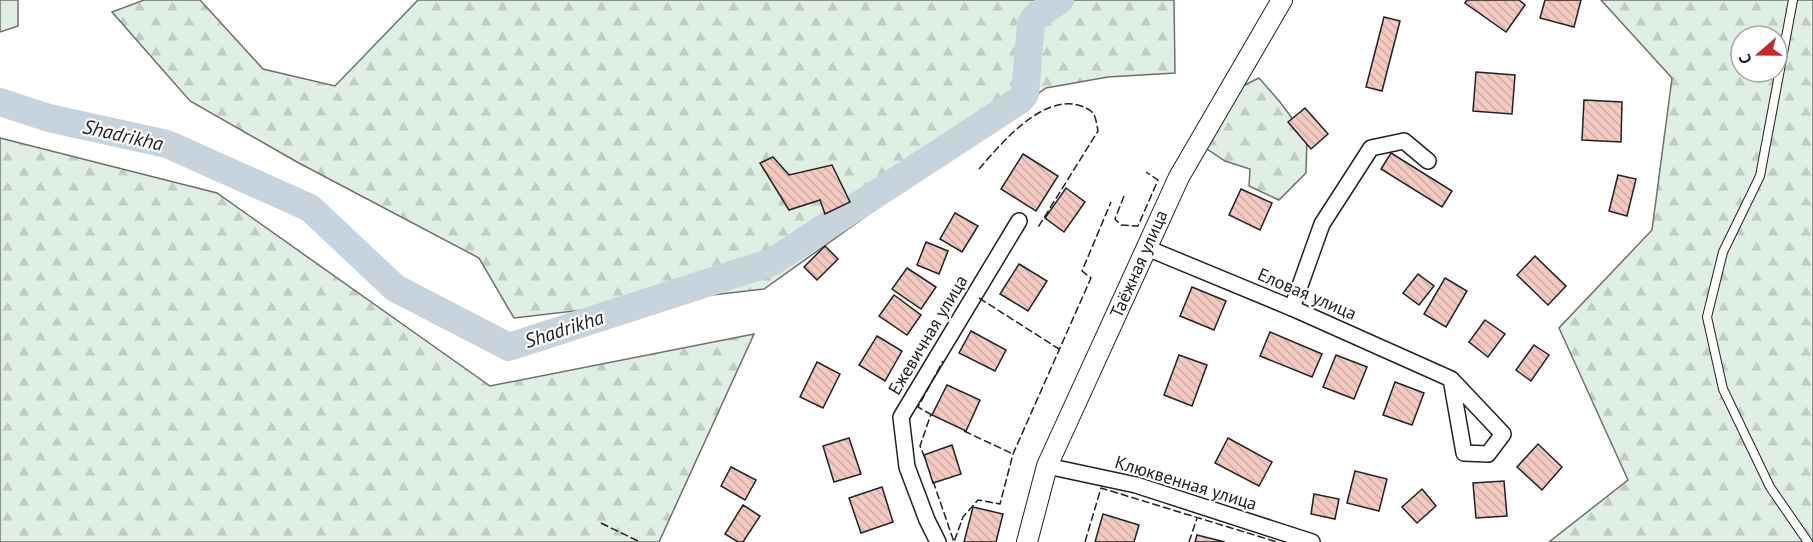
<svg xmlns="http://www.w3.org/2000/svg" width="1813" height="542" viewBox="0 0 1813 542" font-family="'PT Sans',sans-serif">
<defs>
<pattern id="forest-firs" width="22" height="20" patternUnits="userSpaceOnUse" patternTransform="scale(1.5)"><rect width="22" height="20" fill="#e0efe3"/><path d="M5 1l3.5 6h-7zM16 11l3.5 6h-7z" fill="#c0cdc2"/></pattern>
<pattern id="building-back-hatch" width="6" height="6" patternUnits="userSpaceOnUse" patternTransform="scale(1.5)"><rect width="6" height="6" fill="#f3c9c0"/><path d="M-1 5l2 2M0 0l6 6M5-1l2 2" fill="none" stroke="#d0aca5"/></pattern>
</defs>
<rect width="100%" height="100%" fill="#fff"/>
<g fill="url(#forest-firs)" stroke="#6f6f6f" stroke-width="1.5" fill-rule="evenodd">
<path d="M144 0H200L263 69 335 86 418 0H1174L1175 73 1108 77 1046 88 764 289 514 318 479 258 297 162 190 101 112 12Z"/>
<path d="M1601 0H1813V542H1549L1628 480 1559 328 1652 230 1672 78ZM1741 36H1777V72H1741Z"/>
<path d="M1259 78 1280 102 1307 138 1306 173 1279 200 1249 186 1250 169 1225 161 1204 147 1238 88Z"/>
<path d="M0 138 217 193 490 386 754 334 659 542H0Z"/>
</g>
<path fill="#e0efe3" stroke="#6f6f6f" stroke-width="1.5" d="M0 0H18V26L0 32Z"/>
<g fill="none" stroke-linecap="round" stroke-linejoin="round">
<path stroke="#c7d3dd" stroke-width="28" d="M0 102 49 118 167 144 310 208 395 288 509 347 772 262 1020 100 1025 94 1031 24 1035 17 1060 0"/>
</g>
<g fill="url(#building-back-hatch)" stroke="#222" stroke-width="1.5">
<path d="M1467 0H1519L1525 5 1506 32 1465 3Z"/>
<path d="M1545 0H1581L1574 27 1540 18Z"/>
<path d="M1384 17 1400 21 1382 91 1366 87Z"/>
<path d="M1476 72 1515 75 1512 114 1473 111Z"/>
<path d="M1584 100 1622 102 1621 142 1582 140Z"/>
<path d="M1305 108 1328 134 1311 149 1288 122Z"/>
<path d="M1391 153 1452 191 1442 207 1381 169Z"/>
<path d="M1023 154 1058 176 1036 211 1001 189Z"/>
<path d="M773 157 789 175 832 165 850 202 825 214 820 200 789 210 760 163Z"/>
<path d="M1618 175 1636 179 1627 216 1609 211Z"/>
<path d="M1066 188 1085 202 1064 232 1045 218Z"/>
<path d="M1241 189 1272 203 1260 230 1229 215Z"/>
<path d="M955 213 978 226 962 252 940 239Z"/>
<path d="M926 242 948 251 939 274 917 265Z"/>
<path d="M825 246 838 259 817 280 804 267Z"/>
<path d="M1535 256 1566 286 1548 305 1517 275Z"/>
<path d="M1019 264 1047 281 1028 311 1000 294Z"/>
<path d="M907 268 936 287 921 309 892 289Z"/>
<path d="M1418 274 1434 286 1419 305 1403 293Z"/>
<path d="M1445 278 1467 291 1446 327 1424 314Z"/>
<path d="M1192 287 1226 301 1214 330 1180 316Z"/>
<path d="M894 295 921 315 907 335 879 316Z"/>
<path d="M1485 320 1505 334 1488 357 1469 342Z"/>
<path d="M971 331 1006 350 995 371 959 353Z"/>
<path d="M1270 332 1322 354 1312 377 1260 356Z"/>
<path d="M877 336 902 351 885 381 859 365Z"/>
<path d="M1534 345 1549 355 1531 381 1516 370Z"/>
<path d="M1179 355 1207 365 1192 406 1164 395Z"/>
<path d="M1336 355 1367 367 1354 399 1323 387Z"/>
<path d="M817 362 840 374 823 408 800 397Z"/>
<path d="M1395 382 1424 393 1412 425 1383 415Z"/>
<path d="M947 385 980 400 966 431 932 415Z"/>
<path d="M849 438 861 474 834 482 823 446Z"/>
<path d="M1228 438 1272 462 1259 486 1215 463Z"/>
<path d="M1538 444 1562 467 1542 490 1517 467Z"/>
<path d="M952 445 961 474 933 483 924 455Z"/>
<path d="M731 467 756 480 745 500 721 486Z"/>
<path d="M1355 471 1387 479 1379 511 1347 503Z"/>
<path d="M1504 481 1507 516 1476 518 1473 483Z"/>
<path d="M882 487 893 522 861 533 849 498Z"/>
<path d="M1422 489 1436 506 1417 523 1402 507Z"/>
<path d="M1314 494 1339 499 1335 519 1311 514Z"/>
<path d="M743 505 760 516 743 542H738L725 534Z"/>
<path d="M973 507 1003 514 996 542H964Z"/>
<path d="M1103 514 1139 525 1134 542H1095Z"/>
<path d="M1197 535 1225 542H1195Z"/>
</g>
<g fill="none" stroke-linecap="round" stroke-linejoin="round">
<defs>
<path id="lane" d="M1793 0 1760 176 1723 252 1707 317 1723 389 1770 487 1808 542"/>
<g id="street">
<path d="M1147 248 1292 308 1451 379 1464 453 1488 454 1503 434 1451 379"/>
<path d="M1292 308 1322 224 1371 148 1404 141 1428 161"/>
<path d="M1047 466 1136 485 1312 542"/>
<path d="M938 542 927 520 907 467 901 417 1019 221"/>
</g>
<path id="secondary" d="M1027 542 1047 466 1179 177 1282 0"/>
</defs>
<use href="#lane" stroke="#222" stroke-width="10"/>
<use href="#street" stroke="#222" stroke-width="18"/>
<use href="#secondary" stroke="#222" stroke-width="22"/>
<use href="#lane" stroke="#fff" stroke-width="8"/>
<use href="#street" stroke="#fff" stroke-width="15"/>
<use href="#secondary" stroke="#fff" stroke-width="20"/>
<g stroke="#222" stroke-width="1.5" stroke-dasharray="8 3" stroke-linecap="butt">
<path d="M979 169C1001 144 1036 101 1072 104 1079 105 1087 107 1093 113 1096 117 1097 126 1098 131L1037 229"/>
<path d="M1124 196 1115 219 1121 225 1138 226 1158 180 1146 172"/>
<path d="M979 298 1059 349"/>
<path d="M932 415 918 407 943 361"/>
<path d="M964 431 1013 454"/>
<path d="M925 458 920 446 931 414"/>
<path d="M933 481 954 542 963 517 978 500 1000 504 1013 454 1091 278 1082 271 1111 202"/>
<path d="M601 523 640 542"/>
<path d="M1085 542 1101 488 1277 542"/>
<path d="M1189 542 1197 518"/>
</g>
</g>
<g text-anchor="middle" stroke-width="4.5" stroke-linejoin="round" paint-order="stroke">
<g font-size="18" fill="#222" stroke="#fff">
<text transform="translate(1139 264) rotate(-66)" y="6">Таёжная улица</text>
<text transform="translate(1307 294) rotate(23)" y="6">Еловая улица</text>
<text transform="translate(928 335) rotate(-59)" y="6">Ежевичная улица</text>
<text transform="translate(1186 483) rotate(17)" y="6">Клюквенная улица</text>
</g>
<g font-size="20" font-style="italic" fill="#222" stroke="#fff">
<text transform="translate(123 135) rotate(13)" y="7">Shadrikha</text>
<text transform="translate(564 329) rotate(-18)" y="7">Shadrikha</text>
</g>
</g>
<g transform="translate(1759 54) rotate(250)"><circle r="28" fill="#ffffff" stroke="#a7a7a7" stroke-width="1.5"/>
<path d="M0-4.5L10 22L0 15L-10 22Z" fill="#c62828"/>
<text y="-9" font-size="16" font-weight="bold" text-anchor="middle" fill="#222222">С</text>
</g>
</svg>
